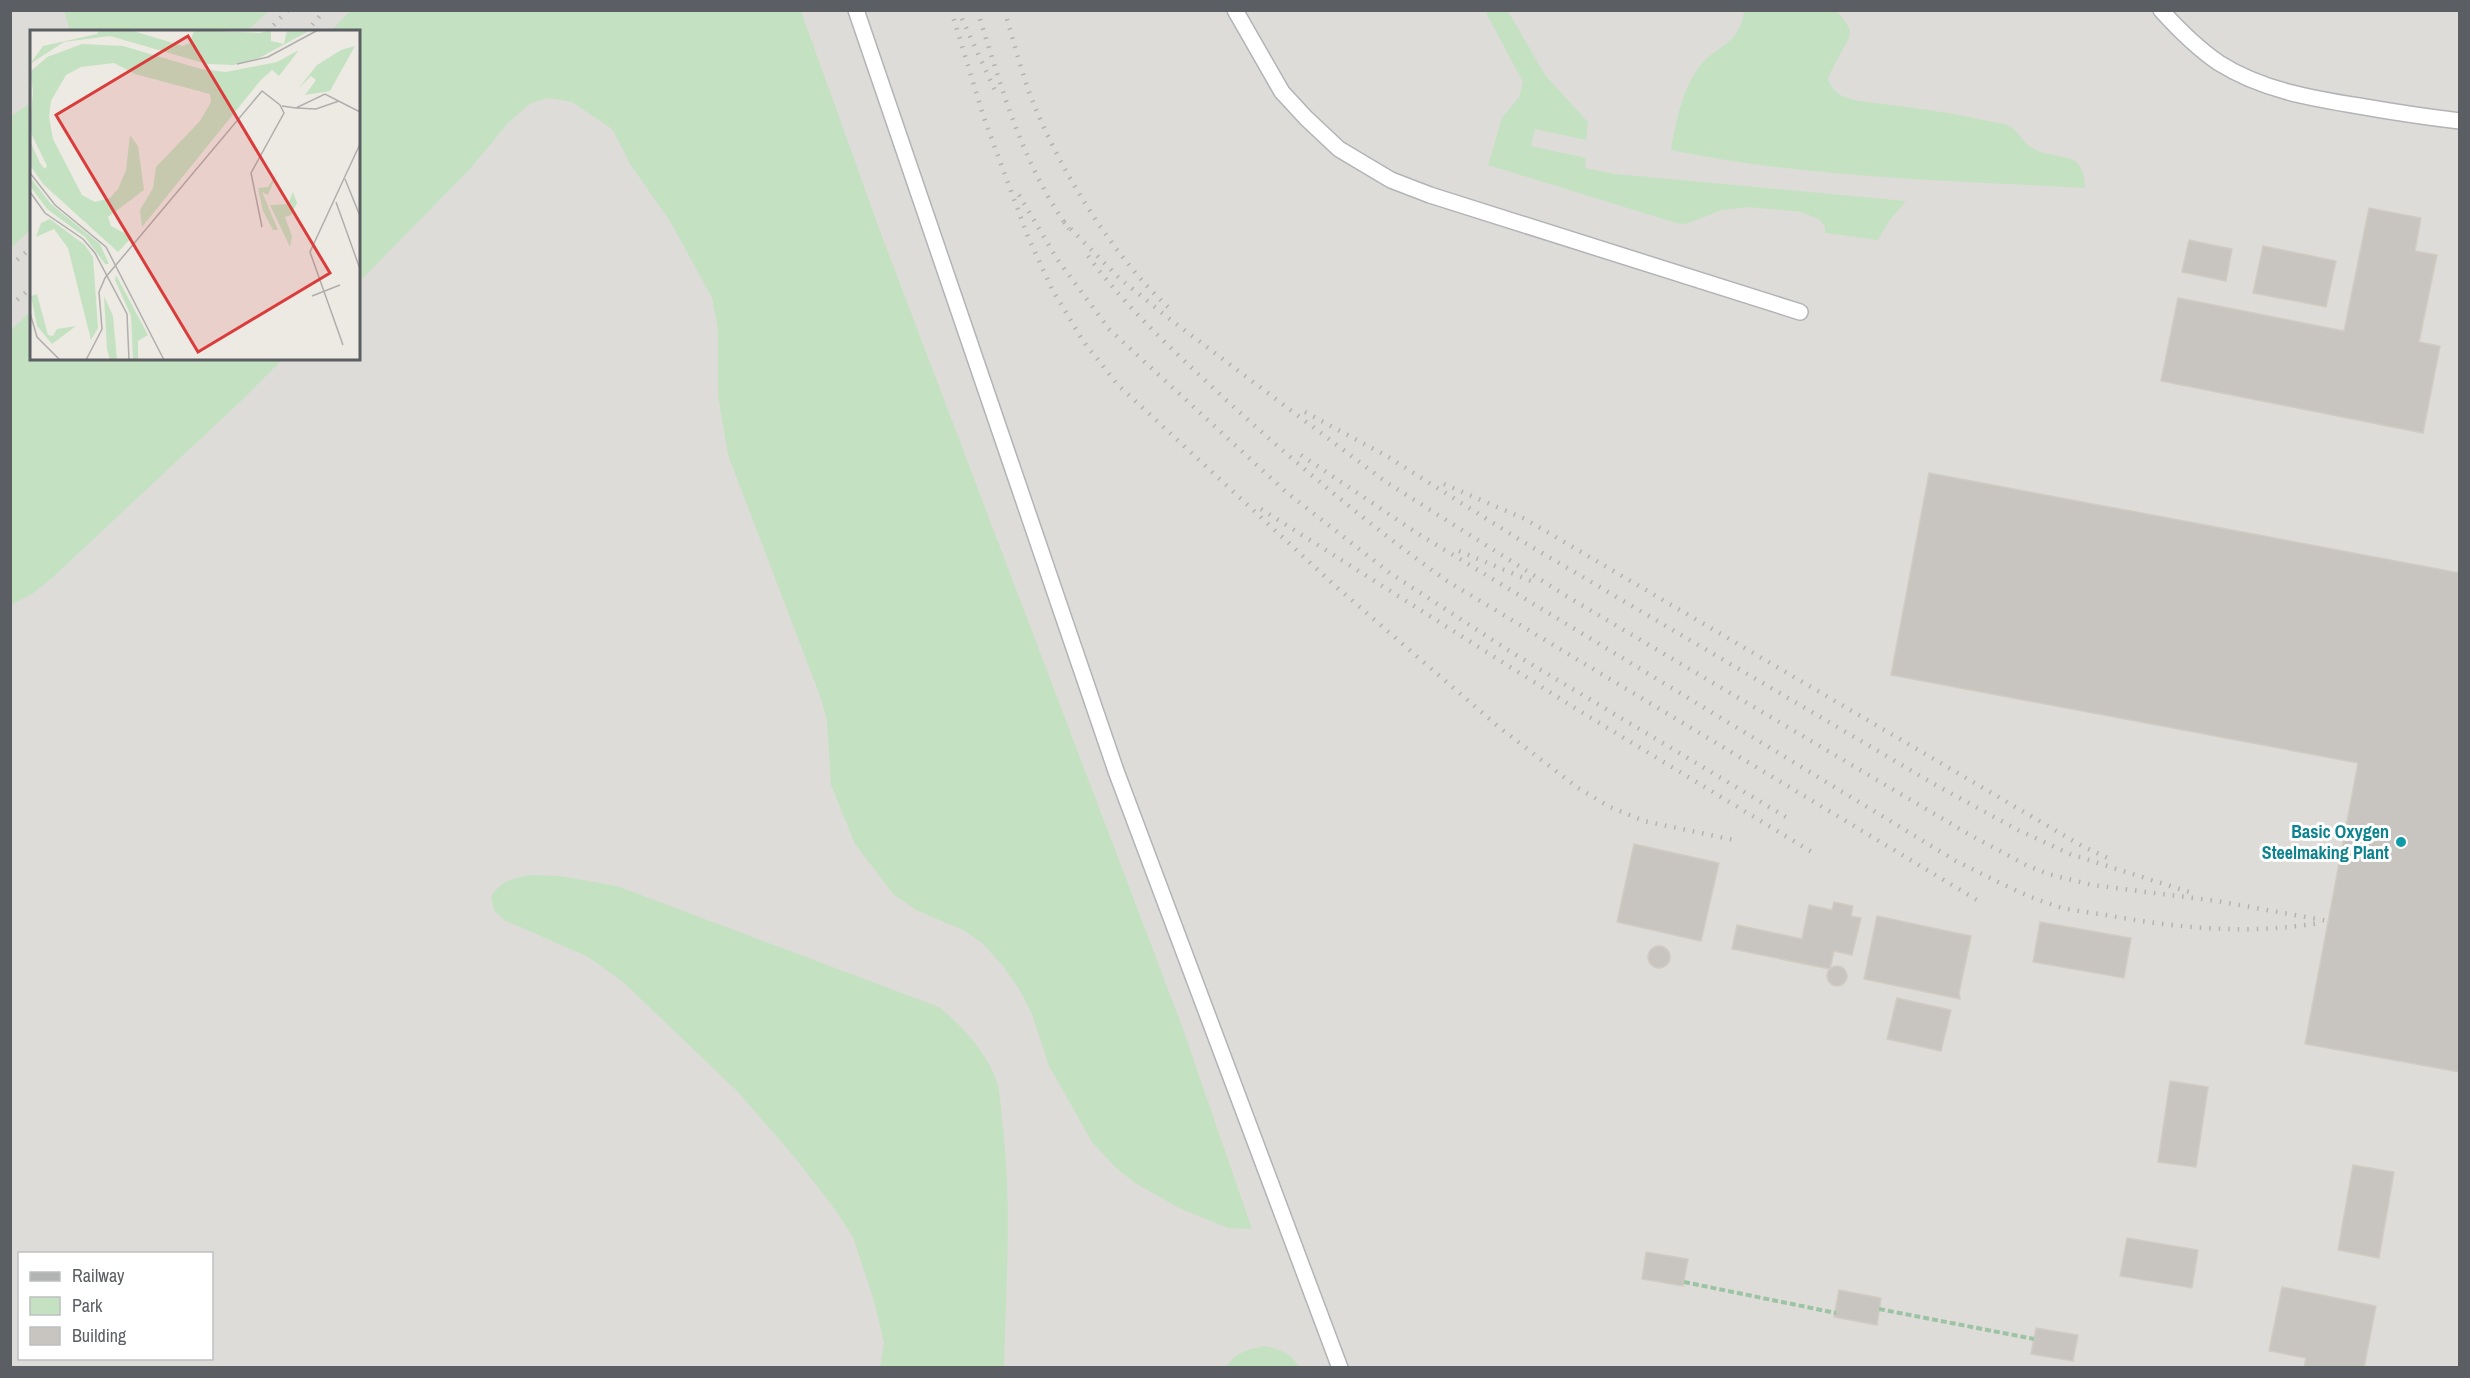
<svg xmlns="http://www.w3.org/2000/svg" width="2470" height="1378" viewBox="0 0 2470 1378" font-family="'Archivo Narrow',sans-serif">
<rect width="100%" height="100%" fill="#edeae3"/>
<path fill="#dedcd8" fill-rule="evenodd" d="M11 11H2459V1367H11ZM32 32H358V358H32ZM20 1254H212V1358H20Z"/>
<g fill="#c4e2c2">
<path d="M64 11H63H269L246 32 70 31Z"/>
<path d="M350 11H801L880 231 1182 1026 1252 1229 1228 1228 1181 1209 1135 1183 1115 1167 1092 1142 1049 1066 1032 1014 1019 989 1003 966 982 943 965 931 916 910 893 894 855 844 831 785 827 720 820 696 728 455 718 396V329L712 298 670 221 632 167 612 129 572 102 549 98 531 103 508 123 470 169 359 282 358 32 331 31Z"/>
<path d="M1485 11H1508L1545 75 1588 122 1586 140 1535 129 1531 146 1586 158 1585 168 1615 174 1906 201 1889 221 1878 240 1825 233V227L1820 220 1802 212 1748 207 1722 210 1686 224 1676 223 1488 165 1502 118 1519 97 1523 82Z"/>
<path d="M1744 11H1837L1847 24 1850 31 1849 38 1828 77C1831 94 1845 98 1860 101 1903 107 1946 111 1988 121 1994 123 2005 123 2011 127 2020 133 2023 144 2034 149 2059 162 2085 148 2085 188 1947 180 1806 178 1671 150 1676 123 1681 93 1697 70 1714 44 1740 47 1744 11Z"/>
<path d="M31 103V229L11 248V116Z"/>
<path d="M31 311 32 358 283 359 241 401 51 579 32 594 11 605V330Z"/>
<path d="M531 875 559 876 617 886 939 1007C961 1025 982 1047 994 1074 1001 1090 1001 1111 1003 1128 1012 1207 1006 1288 1004 1367H880L884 1343 874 1301 853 1237 834 1208 796 1159 738 1092 622 981 588 957 504 920 494 910 491 897C500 881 513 878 531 875Z"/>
<path d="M1265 1346C1281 1350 1291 1353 1299 1367H1226C1236 1352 1248 1349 1265 1346Z"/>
</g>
<g fill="#c8c5c0" stroke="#d1cbc2" stroke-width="1.5">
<path d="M2369 208 2421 218 2415 251 2437 255 2419 342 2440 346 2423 433 2161 381 2178 298 2344 331Z"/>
<path d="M2189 240 2232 249 2226 281 2182 272Z"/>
<path d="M2263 246 2336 261 2326 307 2253 293Z"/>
<path d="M1929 473 2460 573V1072L2305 1044 2358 763 1891 675Z"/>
<path d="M1634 844 1719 863 1701 941 1617 922Z"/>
<path d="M1834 902 1853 906 1851 916 1861 918 1852 955 1834 951 1830 969 1732 949 1737 925 1802 939 1809 905 1832 910Z"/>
<path d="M1877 916 1971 936 1959 993 1960 999 1864 979Z"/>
<path d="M2040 922 2131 938 2124 978 2033 962Z"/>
<circle cx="1659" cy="957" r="11"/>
<circle cx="1837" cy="976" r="10"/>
<path d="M1897 998 1951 1010 1941 1051 1887 1039Z"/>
<path d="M2170 1081 2208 1087 2196 1167 2158 1162Z"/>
<path d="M2353 1165 2394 1172 2379 1258 2338 1250Z"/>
<path d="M2127 1238 2198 1250 2192 1288 2120 1276Z"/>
<path d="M1646 1252 1688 1259 1683 1286 1642 1279Z"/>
<path d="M2282 1287 2376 1306 2364 1368H2304L2306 1358 2269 1351Z"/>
<path d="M1839 1290 1881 1298 1877 1325 1834 1317Z"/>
<path d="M2036 1328 2078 1335 2073 1361 2031 1354Z"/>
</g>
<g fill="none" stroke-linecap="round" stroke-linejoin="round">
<defs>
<g id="service">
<path d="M856 10 1116 771 1340 1368"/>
<path d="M1235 10 1282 92 1306 118 1339 149 1391 180 1430 195 1800 312"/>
<path d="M2161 10C2179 30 2197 48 2219 63 2262 90 2310 98 2359 106 2393 112 2426 117 2460 121"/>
</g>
</defs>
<use href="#service" stroke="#b1b4b7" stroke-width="18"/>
<g stroke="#9cc3a4" stroke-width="4" stroke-dasharray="6 3" stroke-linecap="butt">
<path d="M1684 1282 1836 1313"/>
<path d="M1879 1309 2034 1339"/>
</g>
<use href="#service" stroke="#fff" stroke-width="15"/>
<g stroke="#b2b3b3" stroke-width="4.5" stroke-dasharray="1.5 8" stroke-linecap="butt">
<path d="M951 10 984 118 1028 237 1052 289 1083 341 1118 385 1333 584 1500 728 1578 788 1610 807 1644 821 1739 841"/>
<path d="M958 10 997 95"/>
<path d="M977 10C1002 88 1021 162 1069 229"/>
<path d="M1004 10C1014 41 1021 72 1033 102 1061 172 1113 256 1168 307"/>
<path d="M267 32 288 10"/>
<path d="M306 32 325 10"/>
<path d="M1019 195 1057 259 1109 329 1286 492 1390 573 1511 652 1786 817"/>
<path d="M1064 222 1119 278 1171 320 1386 482 1568 597 1970 835 2026 865 2048 874 2092 885 2217 901 2328 921"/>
<path d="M1088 256C1129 311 1174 351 1224 398 1295 463 1369 525 1447 581L1977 900"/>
<path d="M10 266 32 247"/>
<path d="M10 306 32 287"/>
<path d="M1305 412 1385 455 1520 540 1934 784 2018 830 2070 854 2189 892"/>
<path d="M1301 455 1417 533 1956 861C1989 877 2021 895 2056 906 2072 911 2089 912 2106 915 2175 928 2249 935 2319 923"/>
<path d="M1444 484 1525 519 2082 846 2110 859"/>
<path d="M1261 509 1578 710 1815 854"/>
<path d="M1459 551 1531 581"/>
</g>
</g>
<circle fill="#0f9aa8" stroke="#fff" stroke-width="2" cx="2401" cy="842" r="6"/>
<g text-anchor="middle" stroke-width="6" stroke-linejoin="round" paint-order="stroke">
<g font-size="18" font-weight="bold" fill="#0d838f" stroke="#fff" text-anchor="end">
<text x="2389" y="838">Basic Oxygen<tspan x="2389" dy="21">Steelmaking Plant</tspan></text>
</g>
</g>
<g transform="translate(30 30)">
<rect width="330" height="330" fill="#edeae3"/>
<path d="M69 0H100L153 16 160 13 164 0 230 3 241 0V11L254 14 257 0H281L229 28 204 35 177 34 80 6 34 12 0 34 13 16 67 4ZM52 14 93 16 171 39 196 42 247 32 269 20 249 46 242 40 230 51 112 197 110 180 123 158 126 137 170 91 181 72 180 64 105 44 84 33 51 37 36 45 21 71 19 87 23 109 52 165 65 172 80 168 88 159 96 140 100 105 108 116 114 160 78 187 81 196 102 207 88 222 13 154 0 135V111L10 133 15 139 17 136 0 101 3 60 0 42 17 27ZM325 16 300 61 275 65 286 50 281 46 268 59 287 35 311 20ZM247 143 238 165 232 162 248 200H243L233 181 228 158 238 157ZM0 147 21 174 70 214 79 234H75L55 207 17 179 0 156ZM263 162 267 173 261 185 255 187 262 206 260 217 240 175 258 174ZM20 189 55 215 63 227 68 298 61 310 38 218 24 199 6 207 11 193ZM86 245 118 305 108 311V330H103L101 286 85 250ZM7 264 18 305 23 306 27 299 46 296 22 314 7 296 1 266ZM74 266 83 286 87 330H80L77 319Z" fill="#c4e2c2"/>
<path fill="none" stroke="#afaeac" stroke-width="1.5" d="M207 34 238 27 288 0M252 76 266 78 295 64 330 82M266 78 286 79 309 71M330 138V158M0 143 25 175 76 217 134 330M315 149 330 186M0 162 15 183 53 209 65 223 97 284 99 330M306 172 330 239M282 266 310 255M0 283 7 307 30 330M313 315 280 222 330 114M56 330 72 299 69 262 75 248 232 61 250 75 254 83 221 143 232 197"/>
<path fill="#da3c3c" fill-opacity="0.15" stroke="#da3c3c" stroke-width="3" d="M158 6 300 243 168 322 26 85Z"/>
<rect width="330" height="330" fill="none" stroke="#5b5f63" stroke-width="3"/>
</g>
<rect width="2470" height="1378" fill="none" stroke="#5b5f63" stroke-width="24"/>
<rect x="18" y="1252" width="195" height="108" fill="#ffffff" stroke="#bdbfc1" stroke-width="1.5"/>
<rect x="30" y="1272" width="30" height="9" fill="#b2b3b3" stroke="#bdbfc1" stroke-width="1.5"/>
<text x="72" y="1282" font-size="18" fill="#5b5f63">Railway</text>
<rect x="30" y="1297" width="30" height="18" fill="#c4e2c2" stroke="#bdbfc1" stroke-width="1.5"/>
<text x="72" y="1312" font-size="18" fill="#5b5f63">Park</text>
<rect x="30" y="1327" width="30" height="18" fill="#c8c5c0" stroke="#bdbfc1" stroke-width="1.5"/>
<text x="72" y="1342" font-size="18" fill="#5b5f63">Building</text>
</svg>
